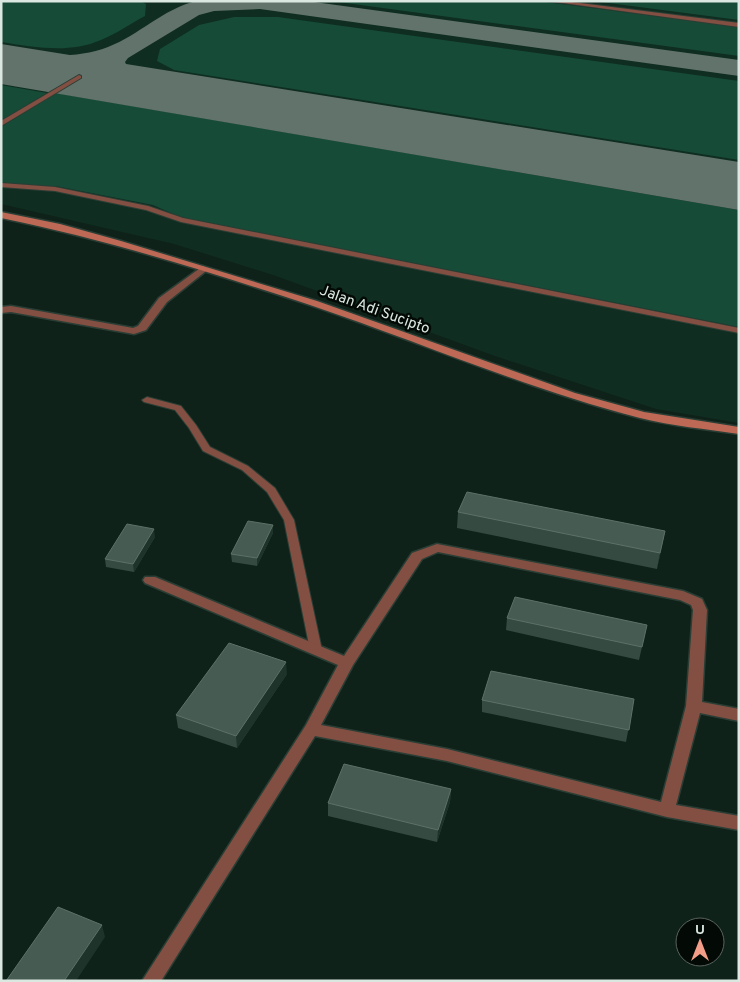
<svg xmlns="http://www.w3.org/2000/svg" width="740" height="982" viewBox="0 0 740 982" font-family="Overpass,sans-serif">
<rect width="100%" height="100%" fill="#0e2219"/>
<path fill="#0f2d21" d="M1 1H739V423L656 409 492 355 276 276 174 244 1 204Z"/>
<g fill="#154b37">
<path d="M1 1H140L146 4 145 16C130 24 116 34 101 40 69 54 34 47 1 42Z"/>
<path d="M331 1H538L739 27V56Z"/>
<path d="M593 1H739V20Z"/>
<path d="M234 17H278L739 81V160L174 70 157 61 160 49 199 25Z"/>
<path d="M1 85 47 93 1 121Z"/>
<path d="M56 93 739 210V327L180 217 153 205 55 186H21L1 182V127Z"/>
</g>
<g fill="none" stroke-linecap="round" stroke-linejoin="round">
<path fill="#62736b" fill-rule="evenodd" d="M196 1H307L739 60V76L260 9 214 11 199 15 128 58 125 62C132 79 154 75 163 89L159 95C136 101 110 87 100 66 71 73 35 80 6 73L3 67 6 61C40 53 75 60 108 47 139 35 163 9 196 1Z"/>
<path fill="#62736b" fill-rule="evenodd" d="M1 44 739 162V210L1 84Z"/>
<defs>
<g id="lane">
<path d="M548 1H564L739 23V27Z"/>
<path d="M79 75 81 76V78L1 126V121Z"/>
<path d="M1 183 55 187 148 206 183 218 739 328V333L181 222 146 210 55 191 1 187Z"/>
<path d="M147 397 181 406 196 425 210 447 248 466 275 488 294 520 322 650 320 653H312L310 650 284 520 267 492 242 470 203 451 189 428 175 410 144 402 142 400Z"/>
</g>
<g id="street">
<path d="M203 266 208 269 206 271 167 302 146 330 134 334 11 312 1 313V307L11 306 133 328 138 326 159 298Z"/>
<path d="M437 544 683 591 702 599 707 610 702 702 739 709V721L700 713 676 805 739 816V830L667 817 447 761 315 736 161 981H142L306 725 338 665 145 583 143 580 145 577H155L344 656 412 553ZM438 552 680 600 691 605 693 610 686 706 661 802 447 749 321 725 353 665 422 559Z"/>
</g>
<path id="secondary" d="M1 212 60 224 121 241 317 301 575 393 644 412 739 427V434C706 429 672 426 640 418 527 389 420 342 310 305 210 272 104 239 1 218Z"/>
</defs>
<use href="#lane" stroke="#2b3e35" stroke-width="2"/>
<use href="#street" stroke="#2b3e35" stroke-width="3"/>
<use href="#secondary" stroke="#2b3e35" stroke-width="3"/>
<use href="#lane" fill="#834f42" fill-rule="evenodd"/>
<use href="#street" fill="#834f42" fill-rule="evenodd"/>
<use href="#secondary" fill="#bd6955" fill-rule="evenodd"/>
</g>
<g fill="#354a40">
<path d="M458 512 665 531 657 569 457 528Z"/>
<path d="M273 525V533L257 566 232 562 231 554Z"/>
<path d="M155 537 134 572 106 567 105 559Z"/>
<path d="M507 618 644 638 639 660 506 630Z"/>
<path d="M287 674 237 748 178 728 176 715Z"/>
<path d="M634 699 626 742 482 712V700Z"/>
<path d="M451 789 450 802 437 842 328 816V803Z"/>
</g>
<g fill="#1e3329">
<path d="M273 525V533L257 566V558Z"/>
<path d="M154 529 155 537 134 572 133 564Z"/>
<path d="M665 531 662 547 657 569 660 553Z"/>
<path d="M286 662 287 674 237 748 236 736Z"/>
<path d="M451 789 450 802 437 842 438 830Z"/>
<path d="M102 925 105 937 76 981H64Z"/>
</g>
<g fill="#465b51" stroke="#5e7168">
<path d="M467 492 665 531 660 553 458 512Z"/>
<path d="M248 521 273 525 257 558 231 554Z"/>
<path d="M127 524 154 529 133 564 105 559Z"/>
<path d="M515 597 647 625 642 647 507 618Z"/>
<path d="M229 643 286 662 236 736 176 715Z"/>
<path d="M491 671 634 699 629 730 482 700Z"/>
<path d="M344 764 451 789 438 830 328 803Z"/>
<path d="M58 907 102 925 64 981H6Z"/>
</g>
<g text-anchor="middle" stroke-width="5" stroke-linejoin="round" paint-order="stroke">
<g font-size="15" fill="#dbe8e1" stroke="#030a06">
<text transform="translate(375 309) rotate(20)" y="5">Jalan Adi Sucipto</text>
</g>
</g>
<rect width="740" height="982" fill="none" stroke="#dbe8e1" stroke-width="5"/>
<g transform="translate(700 942)"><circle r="24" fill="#030a06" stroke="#59635e"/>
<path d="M0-4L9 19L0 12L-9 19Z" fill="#f49e89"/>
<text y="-8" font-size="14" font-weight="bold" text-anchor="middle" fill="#dbe8e1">U</text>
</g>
</svg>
